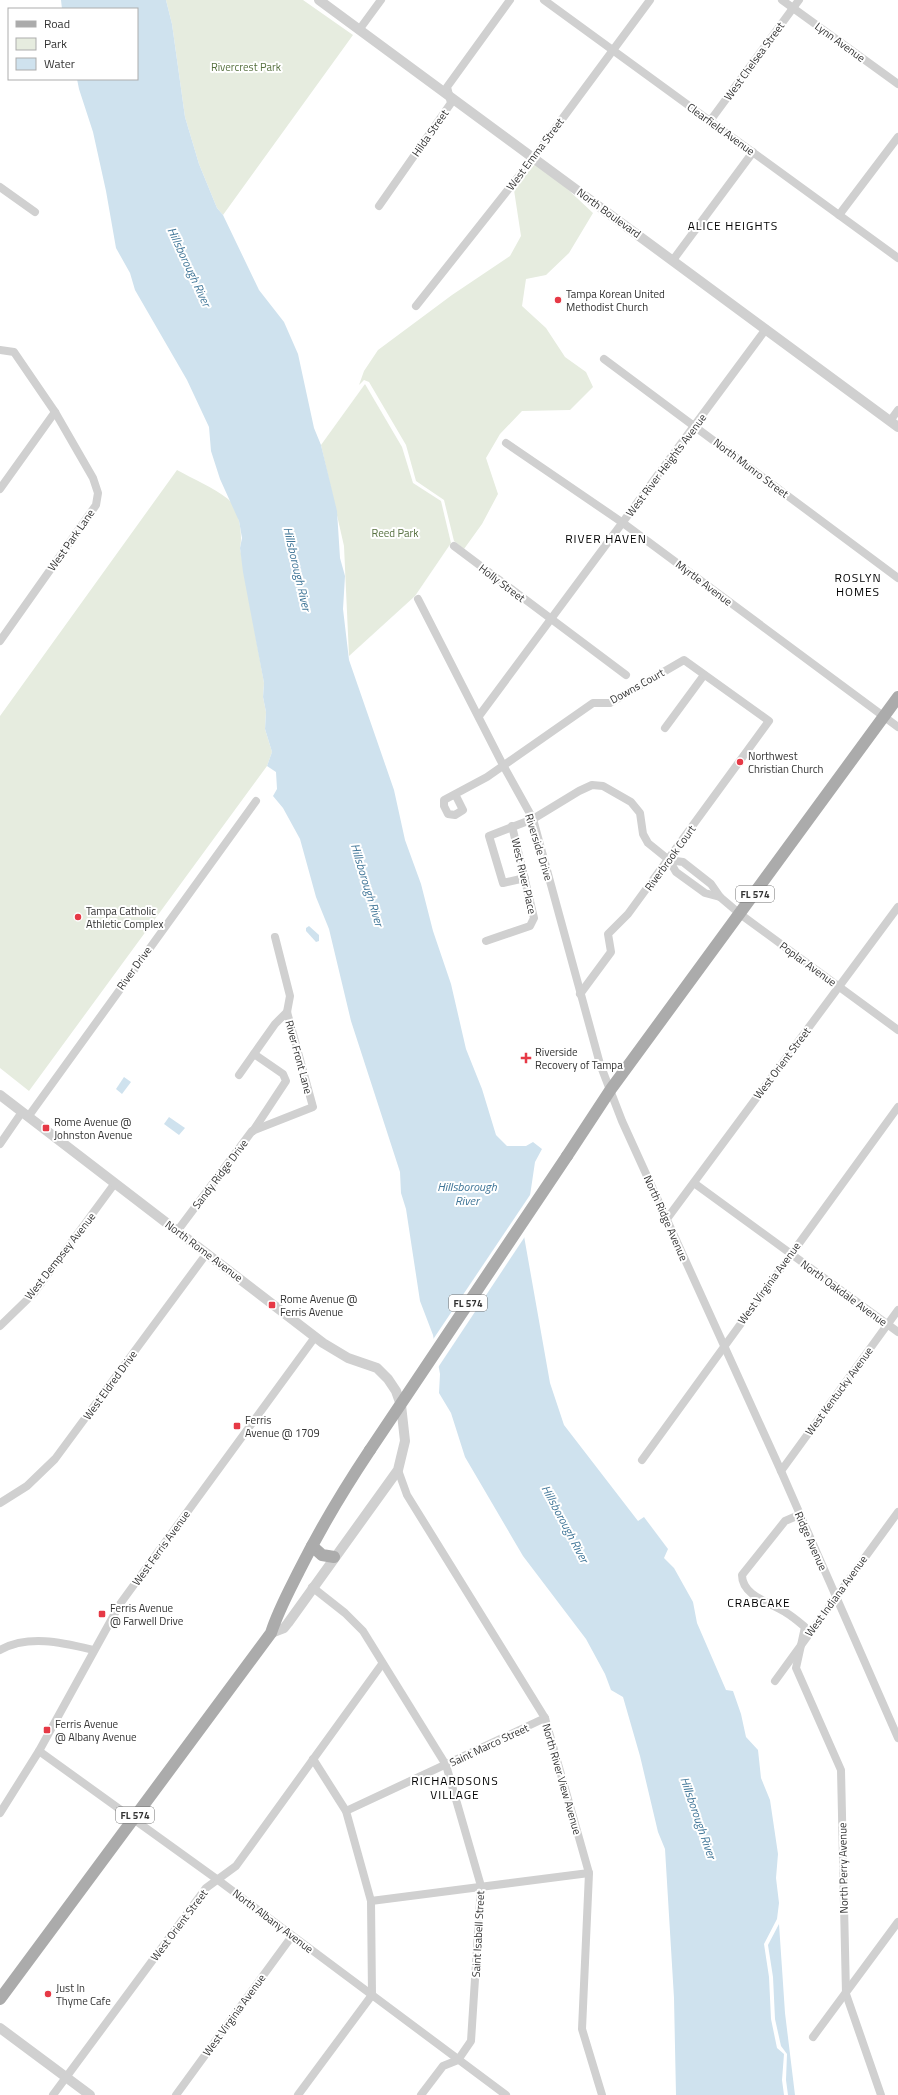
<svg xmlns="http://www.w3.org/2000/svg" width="898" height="2095" viewBox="0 0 898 2095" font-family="'Titillium Web',sans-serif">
<rect width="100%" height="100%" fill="#fff"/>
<g fill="#e6ecdf">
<path d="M166 0H303L353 35 223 215 217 208 199 164 185 117 172 24Z"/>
<path d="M535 163 561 183 593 213 569 253 546 275 526 279 522 306 546 328 565 357 586 372 593 387 570 410 522 411 500 434 486 458 498 494 482 524 464 549 454 541 444 500 416 481 406 445 369 382 364 380 359 385 364 371 378 350 452 295 510 256 521 236 514 190Z"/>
<path d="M365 384 402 447 413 483 441 501 451 543 415 596 349 656 344 546 321 445Z"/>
<path d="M177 470C193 479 213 487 228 499 239 508 243 535 240 548L264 683 263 697 266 712 265 729 272 752 267 766 29 1091 0 1068V716Z"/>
</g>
<g fill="#cfe2ee">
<path d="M61 0H166L172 24 185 117 199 164 217 208 223 215 259 290 284 322 298 354 314 428 321 445 337 511 340 558 345 576 343 609 349 660 394 790 405 840 421 884 433 931 451 984 466 1049 482 1089 496 1135 507 1146H526L533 1142 542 1149 535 1162 524 1236 550 1383 564 1425 638 1521 644 1517 668 1549 664 1558 674 1568 693 1602 697 1623 726 1690 733 1691 741 1714 746 1737 758 1750 761 1778 770 1800 778 1854 776 1878 779 1903 777 1919 764 1944 769 1977 771 2019 777 2048 784 2054 782 2080 784 2095H676L674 1998 665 1849 658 1832 640 1756 623 1697 611 1690 605 1674 586 1639 523 1556 465 1457 451 1413 439 1393 440 1374 433 1335 420 1301 406 1209 401 1193 400 1172 351 1021 329 929 316 897 300 839 283 808 273 796 277 789 276 772 267 766 272 752 265 729 266 712 263 697 264 683 243 572 240 548 242 538 239 521 220 479 211 451 209 427 187 380 135 290 130 273 116 248 106 191 93 132 79 89 77 79H137V9H62Z"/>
<path d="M309 926 319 935V941L316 942 306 931V928Z"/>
<path d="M124 1077 131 1082 122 1094 116 1089Z"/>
<path d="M169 1117 185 1128 179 1135 164 1124Z"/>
<path d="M779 1924 785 2013 795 2095H788L786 2080 787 2054 781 2046 775 2019 773 1977 768 1945Z"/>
</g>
<path fill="#fff" d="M532 1192 526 1235 437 1369 432 1341Z"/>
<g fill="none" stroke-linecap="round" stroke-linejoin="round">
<g stroke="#d0d0d0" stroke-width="8">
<path d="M544 0 898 258"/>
<path d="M782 0 898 84"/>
<path d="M359 30 381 0"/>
<path d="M710 121 799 0"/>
<path d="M0 187 35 212"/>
<path d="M379 206 451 103 447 87 510 0"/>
<path d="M839 215 898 137"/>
<path d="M673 260 753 152"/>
<path d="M416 306 534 157 650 0"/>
<path d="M0 350 14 352 55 412 93 478 98 493 96 505 0 641"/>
<path d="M604 359 898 578"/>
<path d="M890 421 898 410"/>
<path d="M506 443 623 523 898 727"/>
<path d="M0 489 55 412"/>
<path d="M454 546 626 675"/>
<path d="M418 599 503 765 533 819 600 1064 622 1121 781 1471 898 1738"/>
<path d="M479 716 766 329"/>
<path d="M665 728 704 675"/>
<path d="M455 794 463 810 455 815 448 814 444 806V800L487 777 593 703H610L684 660 769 721 628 914 608 934 611 952 580 994"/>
<path d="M669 860 683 862 711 884 720 897 740 914 898 1030"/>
<path d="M525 878 503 883 489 836 533 819 579 791 592 785 603 786 631 802 640 813 643 834 648 843 669 860 676 872 705 893 720 897"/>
<path d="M486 941 530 926 534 918 512 826"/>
<path d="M239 1075 275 1024 287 1012"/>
<path d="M28 1117 256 801"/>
<path d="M253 1131 286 1081 283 1074 254 1054"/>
<path d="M0 1144 22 1112"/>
<path d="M694 1183 898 1332"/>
<path d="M666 1220 898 907"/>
<path d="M178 1230 252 1131 313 1107 287 1012 290 996 275 937"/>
<path d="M0 1326 34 1293 115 1183"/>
<path d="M642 1460 898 1107"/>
<path d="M398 1470 407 1495 545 1718 589 1873 582 2029 602 2095"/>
<path d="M781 1471 898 1310"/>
<path d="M0 1503 27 1486 55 1459 207 1253"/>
<path d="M799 1515 785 1521 742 1575C742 1596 771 1603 785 1612 792 1616 799 1622 805 1627L796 1668 841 1770 846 1994 881 2095"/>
<path d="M312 1587 345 1613 363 1631 446 1765 481 1886 471 2041 458 2060 443 2066 421 2095"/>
<path d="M0 1650C29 1634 64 1643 94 1650"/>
<path d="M775 1681 898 1512"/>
<path d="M39 1751 218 1880 506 2095"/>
<path d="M346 1811 545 1718"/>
<path d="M0 1813 39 1751 120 1604 315 1337"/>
<path d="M371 1901 589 1873"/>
<path d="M813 2037 898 1922"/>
<path d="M53 2095 206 1888 236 1866 382 1664"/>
<path d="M176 2095 292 1936"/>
<path d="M298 2095 372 1995 371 1901 346 1811 313 1759"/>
</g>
<g stroke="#d0d0d0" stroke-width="10">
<path d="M319 0 898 427"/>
<path d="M0 1095 323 1343 348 1358 377 1368 388 1379 396 1391 401 1405 405 1441 398 1470 288 1623 284 1628 271 1633"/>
<path d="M0 2028 90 2095"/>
</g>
<g stroke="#ababab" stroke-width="12">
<path d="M567 1156 611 1089 898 697"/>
<path d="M312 1546 322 1555 334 1557"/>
<path d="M0 1999 271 1633C278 1611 289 1591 299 1571 320 1529 344 1489 370 1450"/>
</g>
<path stroke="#ababab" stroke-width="12" d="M370 1450 567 1156"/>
</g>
<g fill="#e63946" stroke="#fff" stroke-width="1.5">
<circle cx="558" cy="300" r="4"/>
<circle cx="740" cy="762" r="4"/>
<circle cx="78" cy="917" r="4"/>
<path d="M524 1052h4v4h4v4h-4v4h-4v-4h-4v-4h4z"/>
<rect x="42" y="1124" width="8" height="8" rx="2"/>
<rect x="268" y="1301" width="8" height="8" rx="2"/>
<rect x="233" y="1422" width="8" height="8" rx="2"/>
<rect x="98" y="1610" width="8" height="8" rx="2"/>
<rect x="43" y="1726" width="8" height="8" rx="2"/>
<circle cx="48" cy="1994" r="4"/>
</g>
<g text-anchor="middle" stroke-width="4" stroke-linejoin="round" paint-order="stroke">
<g fill="#fff" stroke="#707070" stroke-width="1">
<rect x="736" y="886" width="38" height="16" rx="3"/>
<rect x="449" y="1295" width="38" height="16" rx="3"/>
<rect x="116" y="1807" width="38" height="16" rx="3"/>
</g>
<g font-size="10" font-weight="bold" fill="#333">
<text x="755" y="898">FL 574</text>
<text x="468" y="1307">FL 574</text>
<text x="135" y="1819">FL 574</text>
</g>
<g font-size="11" fill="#333" stroke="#fff">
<text transform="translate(840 42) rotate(36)" y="4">Lynn Avenue</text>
<text transform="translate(754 61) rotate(-54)" y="4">West Chelsea Street</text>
<text transform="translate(721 129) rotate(36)" y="4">Clearfield Avenue</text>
<text transform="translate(430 133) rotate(-55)" y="4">Hilda Street</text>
<text transform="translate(535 154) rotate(-53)" y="4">West Emma Street</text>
<text transform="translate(609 213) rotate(36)" y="4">North Boulevard</text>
<text transform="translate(666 465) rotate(-53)" y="4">West River Heights Avenue</text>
<text transform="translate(751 468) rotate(37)" y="4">North Munro Street</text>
<text transform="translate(71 540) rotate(-55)" y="4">West Park Lane</text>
<text transform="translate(502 583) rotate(37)" y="4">Holly Street</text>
<text transform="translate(704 583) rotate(37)" y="4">Myrtle Avenue</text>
<text transform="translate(637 686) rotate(-29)" y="4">Downs Court</text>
<text transform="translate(539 847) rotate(73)" y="4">Riverside Drive</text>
<text transform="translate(670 858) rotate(-54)" y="4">Riverbrook Court</text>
<text transform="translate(524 876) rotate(77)" y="4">West River Place</text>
<text transform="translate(808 964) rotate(36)" y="4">Poplar Avenue</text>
<text transform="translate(134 968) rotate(-54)" y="4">River Drive</text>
<text transform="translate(299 1057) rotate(75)" y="4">River Front Lane</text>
<text transform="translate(782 1063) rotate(-53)" y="4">West Orient Street</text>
<text transform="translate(220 1174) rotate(-53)" y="4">Sandy Ridge Drive</text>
<text transform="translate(666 1218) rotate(66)" y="4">North Ridge Avenue</text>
<text transform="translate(204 1251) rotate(37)" y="4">North Rome Avenue</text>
<text transform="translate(60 1256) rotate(-52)" y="4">West Dempsey Avenue</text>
<text transform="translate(769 1283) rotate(-54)" y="4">West Virginia Avenue</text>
<text transform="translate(844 1293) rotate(36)" y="4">North Oakdale Avenue</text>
<text transform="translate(110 1385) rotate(-54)" y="4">West Eldred Drive</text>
<text transform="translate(839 1391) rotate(-54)" y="4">West Kentucky Avenue</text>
<text transform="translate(811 1541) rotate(66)" y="4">Ridge Avenue</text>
<text transform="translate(161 1548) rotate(-54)" y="4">West Ferris Avenue</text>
<text transform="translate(836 1596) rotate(-54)" y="4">West Indiana Avenue</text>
<text transform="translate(489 1745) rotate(-25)" y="4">Saint Marco Street</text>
<text transform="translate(562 1779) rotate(74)" y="4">North River View Avenue</text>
<text transform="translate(843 1868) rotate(-91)" y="4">North Perry Avenue</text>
<text transform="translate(273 1921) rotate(37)" y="4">North Albany Avenue</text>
<text transform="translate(179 1925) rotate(-53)" y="4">West Orient Street</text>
<text transform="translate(478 1934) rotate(-87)" y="4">Saint Isabell Street</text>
<text transform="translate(234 2015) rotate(-54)" y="4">West Virginia Avenue</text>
</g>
<g font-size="11" fill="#56703f" stroke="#fff">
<text x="246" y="71">Rivercrest Park</text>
<text x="395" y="537">Reed Park</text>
</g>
<g font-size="11" fill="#333" stroke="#fff" text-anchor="start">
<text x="566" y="298">Tampa Korean United<tspan x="566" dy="13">Methodist Church</tspan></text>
<text x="748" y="760">Northwest<tspan x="748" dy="13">Christian Church</tspan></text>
<text x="86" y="915">Tampa Catholic<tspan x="86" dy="13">Athletic Complex</tspan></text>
<text x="535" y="1056">Riverside<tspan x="535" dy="13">Recovery of Tampa</tspan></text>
<text x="54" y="1126">Rome Avenue @<tspan x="54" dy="13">Johnston Avenue</tspan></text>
<text x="280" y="1303">Rome Avenue @<tspan x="280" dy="13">Ferris Avenue</tspan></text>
<text x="245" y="1424">Ferris<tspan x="245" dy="13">Avenue @ 1709</tspan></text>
<text x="110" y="1612">Ferris Avenue<tspan x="110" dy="13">@ Farwell Drive</tspan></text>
<text x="55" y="1728">Ferris Avenue<tspan x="55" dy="13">@ Albany Avenue</tspan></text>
<text x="56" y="1992">Just In<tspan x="56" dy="13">Thyme Cafe</tspan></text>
</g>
<g font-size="12" letter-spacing="1" fill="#000" stroke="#fff">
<text x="733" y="230">ALICE HEIGHTS</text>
<text x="606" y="543">RIVER HAVEN</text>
<text x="858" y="582">ROSLYN<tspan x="858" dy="14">HOMES</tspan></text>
<text x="759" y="1607">CRABCAKE</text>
<text x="455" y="1785">RICHARDSONS<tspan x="455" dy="14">VILLAGE</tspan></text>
</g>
<g font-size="12" font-style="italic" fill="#3f7597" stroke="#fff">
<text transform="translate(189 267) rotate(65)" y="4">Hillsborough River</text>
<text transform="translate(297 569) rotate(77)" y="4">Hillsborough River</text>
<text transform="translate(367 885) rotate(73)" y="4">Hillsborough River</text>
<text x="467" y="1191">Hillsborough<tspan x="467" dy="14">River</tspan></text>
<text transform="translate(565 1524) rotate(62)" y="4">Hillsborough River</text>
<text transform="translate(698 1818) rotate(71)" y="4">Hillsborough River</text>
</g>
</g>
<rect x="8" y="8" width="130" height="72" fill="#ffffff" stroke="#adadad"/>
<rect x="16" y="21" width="20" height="6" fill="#ababab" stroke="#adadad"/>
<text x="44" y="28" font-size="12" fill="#333333">Road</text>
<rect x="16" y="38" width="20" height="12" fill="#e6ecdf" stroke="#adadad"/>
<text x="44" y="48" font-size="12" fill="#333333">Park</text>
<rect x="16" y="58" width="20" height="12" fill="#cfe2ee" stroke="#adadad"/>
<text x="44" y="68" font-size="12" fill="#333333">Water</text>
</svg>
